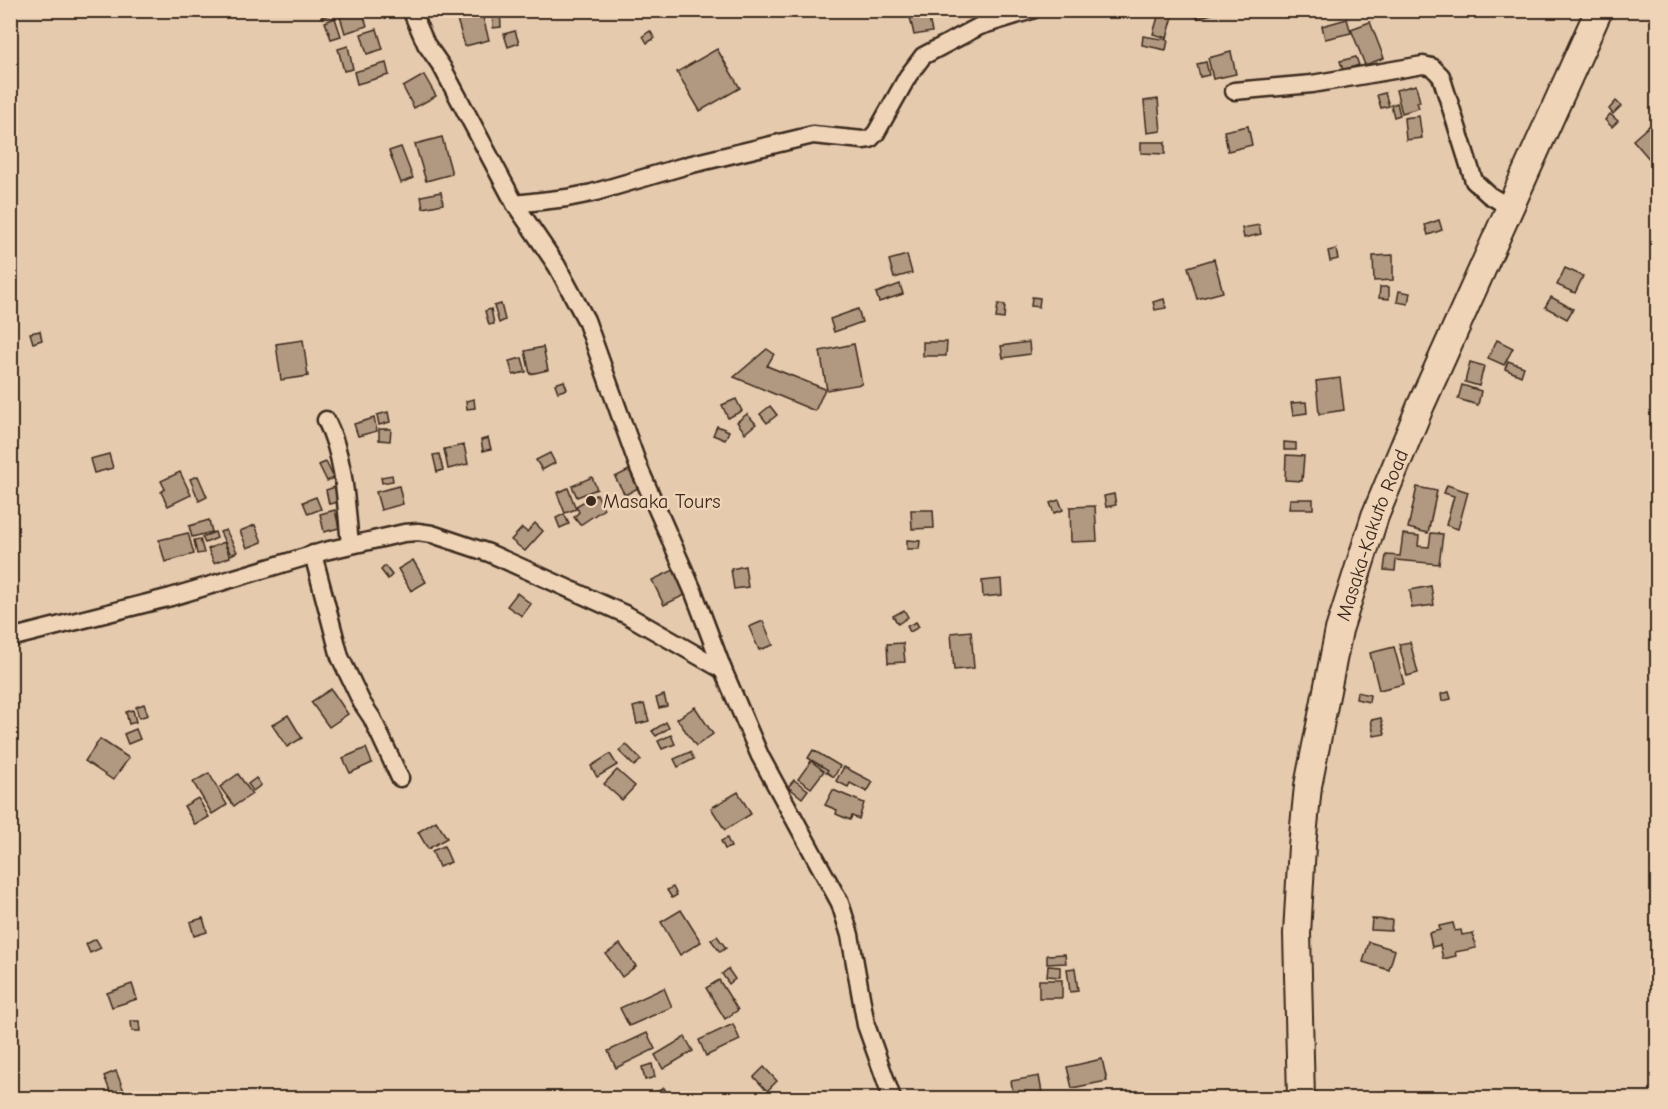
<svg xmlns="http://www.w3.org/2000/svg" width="1668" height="1109" viewBox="0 0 1668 1109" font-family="'Comic Neue',sans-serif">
<rect width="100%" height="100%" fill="#e5caae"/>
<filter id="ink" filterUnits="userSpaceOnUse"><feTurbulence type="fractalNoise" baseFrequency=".0167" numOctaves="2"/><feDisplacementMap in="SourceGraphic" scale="12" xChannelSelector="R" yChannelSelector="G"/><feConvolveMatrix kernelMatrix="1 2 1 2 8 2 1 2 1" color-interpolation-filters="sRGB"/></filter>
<g filter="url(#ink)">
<g fill="#b19880" stroke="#3b2a1e" stroke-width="1.5">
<path d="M321 10H332L333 14 322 17Z"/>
<path d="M338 10H362L367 26 345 33Z"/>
<path d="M477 10H481L489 40 465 46 456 16Z"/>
<path d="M492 10H500L501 27 493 28Z"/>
<path d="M940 10H962L943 17Z"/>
<path d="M1160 10 1174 13 1167 38 1153 34Z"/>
<path d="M1200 10H1215L1216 13 1197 18 1195 12Z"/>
<path d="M928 14 932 32 914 35 910 17Z"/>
<path d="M335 18 341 36 331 39 325 22Z"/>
<path d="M1347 19 1351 33 1325 39 1322 26Z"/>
<path d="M1370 22 1384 58 1365 65 1351 29Z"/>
<path d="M377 29 383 49 367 54 361 34Z"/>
<path d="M515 31 519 43 508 47 504 34Z"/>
<path d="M650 31 655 38 647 43 643 36Z"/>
<path d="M1143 36 1168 40 1166 50 1142 45Z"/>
<path d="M348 46 353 69 344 71 338 49Z"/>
<path d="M717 49 740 88 700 111 677 72Z"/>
<path d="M1231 52 1236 74 1213 79 1208 58Z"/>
<path d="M1356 57 1359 65 1343 70 1340 61Z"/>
<path d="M1206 62 1209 75 1200 77 1197 64Z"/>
<path d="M386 63 389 75 357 84 354 72Z"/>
<path d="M424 75 436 96 414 108 403 87Z"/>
<path d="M1416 85 1420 102H1417L1419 108 1402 113 1396 90Z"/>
<path d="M1385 93 1389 106 1381 108 1377 95Z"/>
<path d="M1158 99 1161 131 1147 133 1144 101Z"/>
<path d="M1616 101 1621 106 1613 114 1609 109Z"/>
<path d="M1397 103 1400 115 1394 117 1391 105Z"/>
<path d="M1610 114 1618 121 1612 127 1605 120Z"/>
<path d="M1419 116 1422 138 1406 140 1404 118Z"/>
<path d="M1650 125 1655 132 1658 130V155L1651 161 1633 140Z"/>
<path d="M1248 126 1252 145 1228 151 1224 131Z"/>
<path d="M442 137 452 174 426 181 415 144Z"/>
<path d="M1141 142H1165V154L1141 153Z"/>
<path d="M401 147 413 178 401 183 389 151Z"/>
<path d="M441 192 443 204 423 208 421 196Z"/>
<path d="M1439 220 1442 230 1428 235 1425 225Z"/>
<path d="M1259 225 1261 234 1244 238 1242 228Z"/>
<path d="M1336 249 1338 259 1330 261 1328 251Z"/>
<path d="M907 255 912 273 894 278 889 260Z"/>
<path d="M1393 255V280L1374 281 1373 256Z"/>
<path d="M1214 259 1223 292 1197 299 1188 267Z"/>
<path d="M1565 268 1583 276 1575 293 1557 285Z"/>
<path d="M900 284 903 294 879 302 876 293Z"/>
<path d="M1380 287H1389V299L1379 298Z"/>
<path d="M1399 291 1410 293 1408 304 1397 302Z"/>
<path d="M1032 297 1040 298 1039 307 1031 306Z"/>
<path d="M1551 297 1573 309 1567 319 1545 307Z"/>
<path d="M1164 299 1166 308 1155 310 1153 302Z"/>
<path d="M501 304 505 320 499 323 494 306Z"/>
<path d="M998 304 1005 305 1004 319 996 318Z"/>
<path d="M491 309 494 324 489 325 485 311Z"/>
<path d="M858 309 862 322 834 332 830 319Z"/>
<path d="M40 331 42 340 33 343 30 333Z"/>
<path d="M303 340 308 376 281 380 276 344Z"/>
<path d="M1497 340 1513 348 1504 365 1488 358Z"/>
<path d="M923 342H947L946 356H923Z"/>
<path d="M1029 342 1030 354 1003 358 1001 346Z"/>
<path d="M854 344 862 384 827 390 820 351Z"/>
<path d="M543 347 548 370 530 374 525 351Z"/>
<path d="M767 349 774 354 767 366 825 389 815 411 734 377Z"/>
<path d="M522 358 526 372 513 375 509 361Z"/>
<path d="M1508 361 1524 367 1521 376 1505 369Z"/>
<path d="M1470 362 1484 366 1479 386 1465 382Z"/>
<path d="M1340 378 1344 410 1319 414 1316 381Z"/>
<path d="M564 381 567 389 558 392 555 384Z"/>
<path d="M1462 385 1481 391 1478 405 1458 399Z"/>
<path d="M474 399 475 408 467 409 466 401Z"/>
<path d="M736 399 742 411 728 418 722 405Z"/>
<path d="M1306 402 1307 413 1293 415 1291 403Z"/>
<path d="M770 406 777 415 767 423 760 414Z"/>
<path d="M388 412 390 422 379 425 377 415Z"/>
<path d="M747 414 756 424 745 433 737 422Z"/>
<path d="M374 418 377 431 358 436 354 424Z"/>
<path d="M717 426 729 431 725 440 713 435Z"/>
<path d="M379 429H391L390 441 379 440Z"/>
<path d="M488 438 491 449 483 451 481 440Z"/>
<path d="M1284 442 1296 443V450H1284Z"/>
<path d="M464 445 468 464 448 469 444 449Z"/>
<path d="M550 453 555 463 542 470 536 460Z"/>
<path d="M109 454 113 468 94 473 90 459Z"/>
<path d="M439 454 443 470 437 472 433 455Z"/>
<path d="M1286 455 1304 456 1302 481 1285 480Z"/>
<path d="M326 462 334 478 327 481 319 465Z"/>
<path d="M629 470 638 488 625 495 615 477Z"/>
<path d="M180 472 191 495 168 506 161 492 165 489 161 481Z"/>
<path d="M392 475 393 481 382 483 381 477Z"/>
<path d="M198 476 207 497 199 501 190 479Z"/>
<path d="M592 477 597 489 577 497 572 486Z"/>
<path d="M1447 485 1468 492 1458 529 1446 525 1454 496 1444 493Z"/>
<path d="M399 486 403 504 381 510 376 492Z"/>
<path d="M335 487 339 502 329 504 326 490Z"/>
<path d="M1417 487 1437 491 1428 533 1408 528Z"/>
<path d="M568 488 576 509 565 513 557 493Z"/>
<path d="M597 494 604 509 580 525 574 517 579 512 576 506Z"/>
<path d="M1114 494 1116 505 1106 507 1104 496Z"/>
<path d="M316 497 321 509 308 514 303 502Z"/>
<path d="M1290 499H1313V509H1289Z"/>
<path d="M1059 500 1063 510 1054 513 1050 503Z"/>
<path d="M1095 506 1097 541 1071 542 1070 507Z"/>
<path d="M335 510 339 528 324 532 320 514Z"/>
<path d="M911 510H933L934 528 912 529Z"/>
<path d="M564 514 569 524 560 528 556 518Z"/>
<path d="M209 520 212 532 192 537 189 526Z"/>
<path d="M535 523 543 531 525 551 511 540 522 528 527 532Z"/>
<path d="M255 525 262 542 247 548 240 531Z"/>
<path d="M226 530 237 552 231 555 220 532Z"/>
<path d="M215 532 217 538 205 543 202 537Z"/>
<path d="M188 533 194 554 165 562 159 540Z"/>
<path d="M1431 533 1443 534 1439 564 1396 560 1395 571 1384 570 1386 555 1400 556 1403 534 1419 536 1418 546 1429 547Z"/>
<path d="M200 539 204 553 197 554 194 540Z"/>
<path d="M907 540 920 541 919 549H907Z"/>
<path d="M224 542 230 557 214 563 208 549Z"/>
<path d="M413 560 426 582 411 591 398 569Z"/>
<path d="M385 566 392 575 388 579 381 570Z"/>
<path d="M745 566 748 587 734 589 731 569Z"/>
<path d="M676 569 687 594 664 605 652 580Z"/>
<path d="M1001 579 1002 595 983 597 982 581Z"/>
<path d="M1431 586 1434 605 1412 608 1410 590Z"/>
<path d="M517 593 531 604 522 616 507 606Z"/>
<path d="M904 610 908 617 898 624 893 616Z"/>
<path d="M763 621 773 645 759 650 749 627Z"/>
<path d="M916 622 919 627 910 632 907 626Z"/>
<path d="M971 631 974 668 954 670 951 633Z"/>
<path d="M1410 642 1418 673 1407 676 1399 644Z"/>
<path d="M903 643 905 662 888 663 887 644Z"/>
<path d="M1394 647 1404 684 1379 690 1370 653Z"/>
<path d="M331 689 348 714 329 727 311 702Z"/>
<path d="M1357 692 1370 695 1369 702 1356 699Z"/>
<path d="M1449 692 1451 699 1442 701 1441 694Z"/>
<path d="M664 695 667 706 659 708 656 698Z"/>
<path d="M144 704 148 715 139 718 136 707Z"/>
<path d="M644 704 649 721 637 724 633 707Z"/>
<path d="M695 707 713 734 696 746 677 719Z"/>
<path d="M133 710 136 722 129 724 126 712Z"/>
<path d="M288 715 302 738 287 747 272 725Z"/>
<path d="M1381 718 1385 734 1374 736 1371 720Z"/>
<path d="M666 722 669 728 656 736 652 731Z"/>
<path d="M136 729 140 739 128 744 124 734Z"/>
<path d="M671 735 675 744 662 749 658 741Z"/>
<path d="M100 739 129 758 113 780 85 761Z"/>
<path d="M626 744 641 760 634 766 619 751Z"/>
<path d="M366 748 372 763 350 773 343 758Z"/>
<path d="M813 750 840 766 834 777 826 772 828 770 808 758Z"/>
<path d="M690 752 694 759 678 767 674 759Z"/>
<path d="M610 754 617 765 597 777 591 766Z"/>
<path d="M811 761 824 771 811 788 798 779Z"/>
<path d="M844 767 873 782 867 792 850 783 848 787 836 781Z"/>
<path d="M617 770 635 786 622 800 604 784Z"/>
<path d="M209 773 227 805 212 814 193 782Z"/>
<path d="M238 774 252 794 234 806 220 787Z"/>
<path d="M256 778 261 785 253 791 248 784Z"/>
<path d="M794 780 808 790 802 798 788 787Z"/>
<path d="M833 790 864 803 859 819 852 816 850 820 836 814 837 810 825 805Z"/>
<path d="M738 792 751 814 725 830 711 808Z"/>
<path d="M198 798 209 817 195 825 184 806Z"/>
<path d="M436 821 447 838 428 849 418 832Z"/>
<path d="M727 838 731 847 725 849 721 841Z"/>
<path d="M444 846 451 862 439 867 432 851Z"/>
<path d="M673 887 677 895 672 898 667 890Z"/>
<path d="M681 910 701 942 680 955 661 922Z"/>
<path d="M203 918 207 932 194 936 190 922Z"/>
<path d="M1372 919 1392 920 1391 931 1371 930Z"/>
<path d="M1453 923 1455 931 1461 930 1462 935 1473 933 1476 948 1455 952 1456 956 1443 959 1440 945 1432 947 1429 933 1440 930 1439 926Z"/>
<path d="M717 936 726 948 720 952 711 940Z"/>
<path d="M96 939 101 948 90 953 86 944Z"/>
<path d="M1369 942 1395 950 1389 970 1363 962Z"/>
<path d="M620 944 636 966 622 977 606 954Z"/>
<path d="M1065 954 1066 963 1047 964V955Z"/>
<path d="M1048 966 1060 967V977L1047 976Z"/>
<path d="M1075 968 1078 991 1070 992 1067 969Z"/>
<path d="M728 969 735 979 729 984 722 974Z"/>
<path d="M719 980 738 1010 725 1019 706 988Z"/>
<rect x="1039" y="980" width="23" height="18"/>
<path d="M132 984 137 999 112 1007 107 993Z"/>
<path d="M664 988 672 1007 629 1026 620 1008Z"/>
<path d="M131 1021H139L140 1031H132Z"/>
<path d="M733 1024 740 1040 706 1056 699 1040Z"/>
<path d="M647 1033 655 1049 616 1068 608 1051Z"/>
<path d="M685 1037 693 1051 663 1069 655 1055Z"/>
<path d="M1102 1059 1107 1081 1072 1088 1067 1067Z"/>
<path d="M652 1064 655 1077 645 1080 642 1067Z"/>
<path d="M764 1067 777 1081 767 1091 754 1077Z"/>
<path d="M116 1071 124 1091 112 1096 104 1076Z"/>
<path d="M1039 1076 1043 1098H1014L1011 1081Z"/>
<path d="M664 1088 670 1098H653L651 1095Z"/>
</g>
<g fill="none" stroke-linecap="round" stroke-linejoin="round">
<defs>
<g id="minor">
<path d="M411 10 426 44 442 67 515 204 557 266 586 320 639 468 694 593 723 670 760 756 840 903 850 935 866 1025 892 1098"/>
<path d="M1234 91 1312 84 1423 65 1432 67 1441 76 1474 181 1489 195 1509 207"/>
<path d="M515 204 567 198 592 193 688 165 813 135 863 140 870 139 876 133 908 76 923 56 980 26 1032 10"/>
<path d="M326 420C345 458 346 504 350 545"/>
<path d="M313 554 340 657 362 703 372 718 400 778"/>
<path d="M10 638 171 597 325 551 404 533 418 532 432 534 489 553 627 615 723 670"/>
</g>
<g id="highway">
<path id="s1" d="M1301 1098 1297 934 1302 846 1308 786 1339 630 1375 516 1421 405 1599 10"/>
</g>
</defs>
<use href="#minor" stroke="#3b2a1e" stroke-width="21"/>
<use href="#highway" stroke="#3b2a1e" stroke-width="30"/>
<use href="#minor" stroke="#f0d4b7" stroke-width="16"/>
<use href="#highway" stroke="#f0d4b7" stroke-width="26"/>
</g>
</g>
<circle fill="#3b2a1e" stroke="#f0d4b7" stroke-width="2" cx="591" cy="501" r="6"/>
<g text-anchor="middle" stroke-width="5" stroke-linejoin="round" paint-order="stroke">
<g font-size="20" fill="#3b2a1e" stroke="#f0d4b7" text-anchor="start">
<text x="603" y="508">Masaka Tours</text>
</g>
<g font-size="20" fill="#3b2a1e" stroke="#f0d4b7">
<text dy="7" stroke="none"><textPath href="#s1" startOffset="572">Masaka-Kakuto Road</textPath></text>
</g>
</g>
<rect width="1668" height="1109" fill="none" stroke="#f0d4b7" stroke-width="36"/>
<rect x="18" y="18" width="1632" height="1073" fill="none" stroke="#3b2a1e" stroke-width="2" filter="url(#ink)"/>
</svg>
